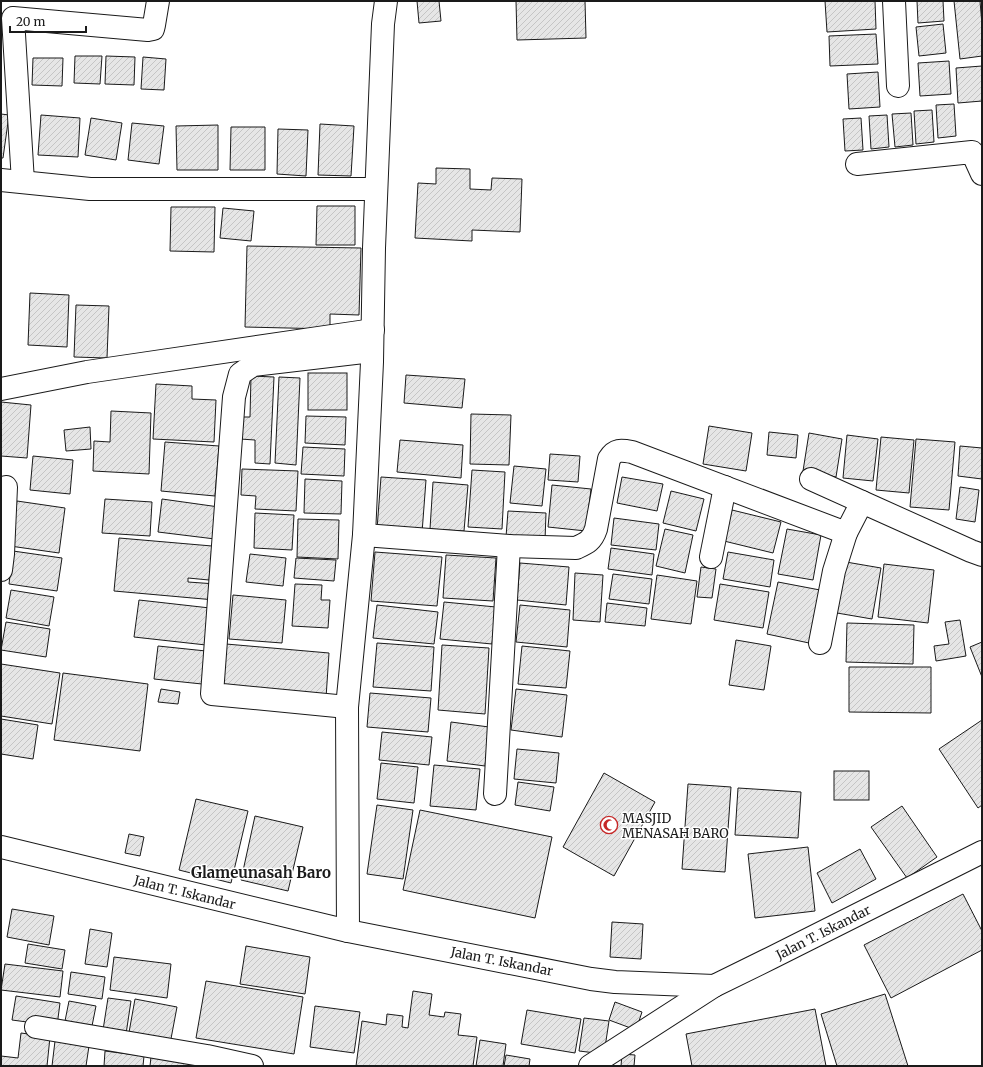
<svg xmlns="http://www.w3.org/2000/svg" width="983" height="1067" viewBox="0 0 983 1067" font-family="Merriweather,serif">
<defs>
<pattern id="building-hatch" width="6" height="6" patternUnits="userSpaceOnUse"><rect width="6" height="6" fill="#e6e6e6"/><path d="M-1 1l2-2M0 6l6-6M5 7l2-2" fill="none" stroke="#c5c5c5"/></pattern>
</defs>
<rect width="100%" height="100%" fill="#fff"/>
<g fill="url(#building-hatch)" stroke="#1a1a1a">
<path d="M417 1H439L441 21 419 23Z"/>
<path d="M516 1H585L586 38 517 40Z"/>
<path d="M825 1H875L876 29 827 32Z"/>
<path d="M917 1H943L944 21 918 23Z"/>
<path d="M954 1H980L982 25V56L960 59Z"/>
<path d="M943 24 946 53 919 56 916 27Z"/>
<path d="M876 34 878 64 830 66 829 36Z"/>
<path d="M75 56H102L100 84 74 83Z"/>
<path d="M106 56 135 57 134 85 105 84Z"/>
<path d="M143 57 166 59 164 90 141 89Z"/>
<path d="M33 58H63L62 86 32 85Z"/>
<path d="M949 61 951 94 920 96 918 63Z"/>
<path d="M982 66V101L958 103 956 68Z"/>
<path d="M878 72 880 107 849 109 847 74Z"/>
<path d="M954 104 956 136 938 138 936 105Z"/>
<path d="M932 110 934 142 916 144 914 111Z"/>
<path d="M911 113 913 145 895 147 892 114Z"/>
<path d="M1 114 9 115 3 158H1Z"/>
<path d="M41 115 80 118 78 157 38 155Z"/>
<path d="M887 115 889 147 871 149 869 116Z"/>
<path d="M91 118 122 123 116 160 85 155Z"/>
<path d="M861 118 863 150 845 151 843 119Z"/>
<path d="M132 123 164 126 159 164 128 160Z"/>
<path d="M320 124 354 126 351 176 318 175Z"/>
<path d="M218 125V170H177L176 126Z"/>
<path d="M231 127H265V170H230Z"/>
<path d="M278 129 308 130 306 176 277 174Z"/>
<path d="M436 168 470 169V189L491 190 492 178 522 179 520 232 472 230V241L415 238 418 183 436 184Z"/>
<path d="M317 206H355V245H316Z"/>
<path d="M171 207H215L214 252 170 251Z"/>
<path d="M223 208 254 211 251 241 220 238Z"/>
<path d="M247 246 361 248 359 315 330 314V329L245 327Z"/>
<path d="M30 293 69 295 67 347 28 345Z"/>
<path d="M76 305 109 306 107 358 74 357Z"/>
<rect x="308" y="373" width="39" height="37"/>
<path d="M406 375 465 379 462 408 404 403Z"/>
<path d="M251 376 274 377 270 464 255 463V440L240 439 241 417H250Z"/>
<path d="M279 377 300 378 296 465 275 463Z"/>
<path d="M156 384 192 386V399L216 400 214 442 153 439Z"/>
<path d="M1 402 31 405 27 458 1 456Z"/>
<path d="M111 411 151 413 149 474 93 471 94 441 110 442Z"/>
<path d="M471 414 511 415 509 465 470 464Z"/>
<path d="M306 416 346 417 345 445 305 443Z"/>
<path d="M709 426 752 433 746 471 703 464Z"/>
<path d="M90 427 91 449 66 451 64 430Z"/>
<path d="M769 432 798 435 796 458 767 455Z"/>
<path d="M809 433 842 439 836 477 803 471Z"/>
<path d="M847 435 878 439 873 481 843 478Z"/>
<path d="M881 437 914 440 909 493 876 490Z"/>
<path d="M916 439 955 442 949 510 910 507Z"/>
<path d="M400 440 463 445 461 478 397 472Z"/>
<path d="M165 442 219 446 215 496 161 491Z"/>
<path d="M960 446 982 448V479L958 476Z"/>
<path d="M303 447 345 449 344 476 301 474Z"/>
<path d="M550 454 580 456 578 482 548 480Z"/>
<path d="M33 456 73 460 70 494 30 490Z"/>
<path d="M514 466 546 469 542 506 510 503Z"/>
<path d="M242 469 298 471 296 511 255 509 256 496 241 495Z"/>
<path d="M472 470 505 472 502 529 468 527Z"/>
<path d="M381 477 426 480 422 533 377 529Z"/>
<path d="M622 477 663 484 657 511 617 503Z"/>
<path d="M305 479 342 481 341 514 304 513Z"/>
<path d="M433 482 468 485 464 531 430 529Z"/>
<path d="M552 485 591 489 586 531 548 527Z"/>
<path d="M960 487 979 490 975 522 956 519Z"/>
<path d="M671 491 704 499 696 531 663 523Z"/>
<path d="M105 499 152 502 150 536 102 533Z"/>
<path d="M162 499 219 507 215 539 158 532Z"/>
<path d="M17 501 65 508 59 553 10 546Z"/>
<path d="M732 510 781 522 773 553 724 541Z"/>
<path d="M508 511 546 513 545 540 506 537Z"/>
<path d="M255 513 294 515 292 550 254 548Z"/>
<path d="M614 518 659 524 656 550 611 545Z"/>
<path d="M298 519 339 520 338 559 297 557Z"/>
<path d="M665 529 693 535 685 573 656 566Z"/>
<path d="M787 529 821 535 813 580 778 574Z"/>
<path d="M119 538 212 546 209 580 188 578V582L216 584 215 600 114 591Z"/>
<path d="M611 548 654 554 652 575 608 569Z"/>
<path d="M13 551 62 558 57 591 9 584Z"/>
<path d="M375 552 442 557 437 606 371 601Z"/>
<path d="M728 552 774 560 770 587 723 579Z"/>
<path d="M250 554 286 558 283 586 246 582Z"/>
<path d="M446 555 496 558 493 601 443 598Z"/>
<path d="M296 558 336 560 334 581 294 578Z"/>
<path d="M846 562 881 568 872 619 837 613Z"/>
<path d="M520 563 569 567 566 605 517 600Z"/>
<path d="M884 564 934 570 928 623 878 617Z"/>
<path d="M701 567 716 569 712 598 697 597Z"/>
<path d="M575 573 603 575 600 622 573 620Z"/>
<path d="M613 574 652 579 649 604 609 599Z"/>
<path d="M657 575 697 581 691 624 651 619Z"/>
<path d="M778 582 820 590 809 643 767 634Z"/>
<path d="M295 584 322 585 321 600H330L328 628 292 626Z"/>
<path d="M720 584 769 592 763 628 714 620Z"/>
<path d="M11 590 54 597 49 626 6 618Z"/>
<path d="M233 595 286 600 282 643 229 639Z"/>
<path d="M139 600 210 608 206 645 134 637Z"/>
<path d="M444 602 496 607 492 644 440 639Z"/>
<path d="M607 603 647 608 645 626 605 622Z"/>
<path d="M377 605 438 612 434 644 373 638Z"/>
<path d="M520 605 570 610 567 647 516 642Z"/>
<path d="M960 620 966 656 936 661 934 646 949 644 945 622Z"/>
<path d="M6 622 50 629 46 657 1 650Z"/>
<path d="M847 623 914 625 913 664 846 662Z"/>
<path d="M736 640 771 646 764 690 729 685Z"/>
<path d="M982 642V677L970 647Z"/>
<path d="M377 643 434 647 431 691 373 687Z"/>
<path d="M226 644 329 653 326 698 222 689Z"/>
<path d="M442 645 489 648 485 714 438 710Z"/>
<path d="M158 646 206 651 202 684 154 679Z"/>
<path d="M522 646 570 651 566 688 518 684Z"/>
<path d="M1 664 60 673 52 724 1 716Z"/>
<path d="M849 667H931V713L849 712Z"/>
<path d="M63 673 148 684 140 751 54 740Z"/>
<path d="M161 689 180 692 178 704 158 702Z"/>
<path d="M516 689 567 695 562 737 511 730Z"/>
<path d="M370 693 431 698 428 732 367 727Z"/>
<path d="M1 719 38 725 33 759 1 754Z"/>
<path d="M982 720V805L978 808 939 749Z"/>
<path d="M451 722 489 727 485 766 447 761Z"/>
<path d="M382 732 432 737 429 765 379 760Z"/>
<path d="M517 749 559 753 556 783 514 779Z"/>
<path d="M381 763 418 767 414 803 377 799Z"/>
<path d="M434 765 480 769 476 810 430 806Z"/>
<rect x="834" y="771" width="35" height="29"/>
<path d="M604 773 655 802 614 876 563 847Z"/>
<path d="M518 782 554 787 550 811 515 805Z"/>
<path d="M688 784 731 787 725 872 682 869Z"/>
<path d="M738 788 801 792 798 838 735 835Z"/>
<path d="M196 799 248 811 231 883 179 870Z"/>
<path d="M377 805 413 810 403 879 367 874Z"/>
<path d="M902 806 937 857 907 878 871 827Z"/>
<path d="M420 810 552 837 535 918 403 890Z"/>
<path d="M255 816 303 827 288 891 241 880Z"/>
<path d="M129 834 144 837 140 856 125 853Z"/>
<path d="M808 847 815 911 755 918 748 854Z"/>
<path d="M860 849 876 879 832 903 817 873Z"/>
<path d="M963 894 982 931V950L891 998 864 945Z"/>
<path d="M12 909 54 916 49 945 7 937Z"/>
<path d="M612 922 643 924 641 959 610 957Z"/>
<path d="M90 929 112 933 107 967 85 964Z"/>
<path d="M28 944 65 950 62 969 25 963Z"/>
<path d="M246 946 310 957 305 994 240 984Z"/>
<path d="M114 957 171 964 167 998 110 990Z"/>
<path d="M5 964 63 971 60 997 1 990Z"/>
<path d="M71 972 105 977 102 999 68 994Z"/>
<path d="M206 981 303 997 294 1054 196 1038Z"/>
<path d="M413 991 432 994 429 1015 444 1017 445 1012 461 1014 458 1035 477 1037 473 1066H356L362 1021 386 1025 387 1014 403 1016 402 1027 408 1028Z"/>
<path d="M885 994 908 1066H837L821 1014Z"/>
<path d="M16 996 60 1003 57 1026 12 1020Z"/>
<path d="M108 998 131 1001 126 1034 103 1030Z"/>
<path d="M135 999 177 1007 170 1044 128 1038Z"/>
<path d="M69 1001 96 1006 92 1026 65 1021Z"/>
<path d="M615 1002 642 1012 636 1030 609 1020Z"/>
<path d="M315 1006 360 1012 354 1053 310 1047Z"/>
<path d="M815 1009 826 1066H692L686 1034Z"/>
<path d="M527 1010 581 1019 575 1053 521 1044Z"/>
<path d="M584 1018 609 1021 604 1054 579 1051Z"/>
<path d="M21 1033 50 1037 47 1066H1V1056L18 1058Z"/>
<path d="M480 1040 506 1044 503 1066H476Z"/>
<path d="M55 1041 89 1046 86 1066H52Z"/>
<path d="M105 1051 144 1056 143 1066H104Z"/>
<path d="M622 1054 635 1055 634 1066H621Z"/>
<path d="M506 1055 530 1059 529 1066H504Z"/>
<path d="M151 1057 200 1066H150Z"/>
</g>
<g fill="none" stroke-linecap="round" stroke-linejoin="round">
<defs>
<g id="street">
<path d="M894 1 898 86"/>
<path d="M857 164 972 152 982 174"/>
<path d="M1 180 90 189H376"/>
<path d="M23 182 13 18 148 30 153 29 154 25 158 1"/>
<path d="M1 389 87 372 373 330"/>
<path d="M811 479 862 502"/>
<path d="M364 535 509 546 576 548C587 543 592 541 596 529L609 459C615 449 621 450 632 452L846 533 862 502 971 551 982 555"/>
<path d="M711 557 725 487"/>
<path d="M1 570 3 554 6 487"/>
<path d="M820 643 834 571 846 533"/>
<path d="M347 707 212 694 234 397 240 374 253 365 372 351"/>
<path d="M495 794 509 546"/>
<path d="M348 931 347 707 364 535 372 362 374 248 383 24 386 1"/>
<path d="M36 1027 207 1056 252 1066"/>
<path d="M590 1066 714 986"/>
</g>
<path id="secondary" d="M1 847 348 931 591 979 615 982 714 986 771 958 982 852"/>
</defs>
<use href="#street" stroke="#1a1a1a" stroke-width="24"/>
<use href="#secondary" stroke="#1a1a1a" stroke-width="24"/>
<use href="#street" stroke="#fff" stroke-width="22"/>
<use href="#secondary" stroke="#fff" stroke-width="22"/>
</g>
<defs>
<symbol id="mosque-ring" viewBox="-11 -11 22 22"><circle r="9.5" fill="#fff" stroke="#c62828" stroke-width="1.5"/><path d="M3.5-4.9A6 6 0 1 0 3.5 4.9A5 5 0 1 1 3.5-4.9Z" fill="#c62828"/></symbol>
</defs>
<g fill-rule="evenodd">
<use href="#mosque-ring" x="599" y="815" width="20" height="20"/>
</g>
<g text-anchor="middle" stroke-width="3" stroke-linejoin="round" paint-order="stroke">
<g font-size="13" fill="#1a1a1a" stroke="#fff" text-anchor="start">
<text x="622" y="823">MASJID<tspan x="622" dy="15">MENASAH BARO</tspan></text>
</g>
<g font-size="13" fill="#1a1a1a" stroke="#fff">
<text transform="translate(185 892) rotate(14)" y="5">Jalan T. Iskandar</text>
<text transform="translate(823 932) rotate(-27)" y="5">Jalan T. Iskandar</text>
<text transform="translate(502 961) rotate(11)" y="5">Jalan T. Iskandar</text>
</g>
<g font-size="15" font-weight="bold" fill="#1a1a1a" stroke="#fff">
<text x="261" y="878">Glameunasah Baro</text>
</g>
</g>
<rect width="983" height="1067" fill="none" stroke="#1a1a1a" stroke-width="4"/>
<path d="M10 26v6h76v-6" fill="none" stroke="#1a1a1a" stroke-width="2"/>
<text x="16" y="26" font-size="12" fill="#1a1a1a" stroke="#ffffff" stroke-width="3" paint-order="stroke">20 m</text>
</svg>
